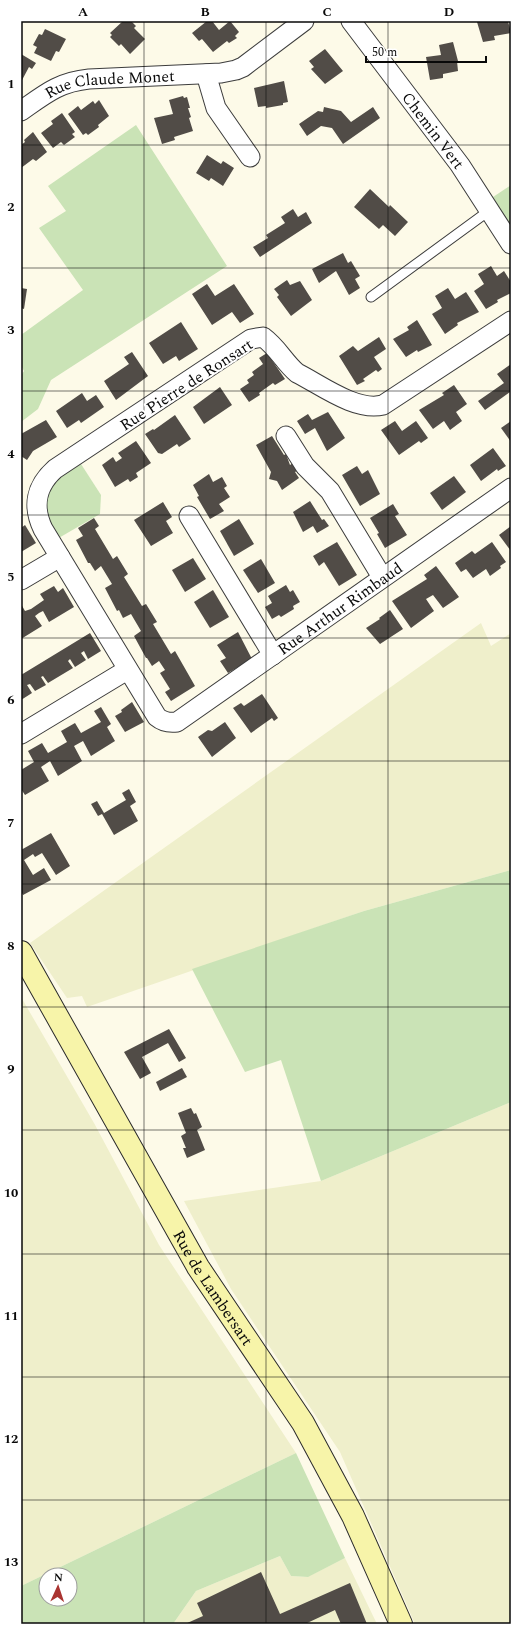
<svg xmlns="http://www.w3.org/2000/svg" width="532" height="1645" viewBox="0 0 532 1645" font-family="Spectral,serif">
<rect width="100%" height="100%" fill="#fdfae8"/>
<g fill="#efefcb">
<path d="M481 623 491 646 511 633V870L364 911 87 1007 82 996 67 998 30 943Z"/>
<path d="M21 997 94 1123 159 1245 296 1453 21 1586Z"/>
<path d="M511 1102V1624H415L340 1452 231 1289 184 1201 321 1181Z"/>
<path d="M280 1556 291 1576 307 1577 345 1558 377 1624H173L196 1591Z"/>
</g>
<g fill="#cae3b6" fill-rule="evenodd">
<path d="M136 125 227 266 51 380 38 409 21 422V376L24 371 21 365V335L83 290 39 228 66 211 48 186Z"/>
<path d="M511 185V227L493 197Z"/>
<path d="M81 464 101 495 100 514 57 539 46 518V493L54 480Z"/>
<path d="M511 870V1102L321 1181 281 1060 245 1072 192 969 364 911Z"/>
<path d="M296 1453 345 1558 308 1577 291 1576 280 1556 196 1591 173 1624H21V1586ZM46 1575H70V1599H46Z"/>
</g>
<g fill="#514c47">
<path d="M123 21H131L136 26 134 28 145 39 130 54 121 44 119 46 110 37 112 35 110 33Z"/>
<path d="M207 21H212L219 30 230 21 239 32 235 36 237 38 229 43 227 41 213 52 202 39 199 41 192 33Z"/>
<path d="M508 21 511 33 494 36 495 40 483 42 477 22Z"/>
<path d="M45 29 66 39 59 52 56 51 51 61 34 53 37 47 33 45 39 34 42 35Z"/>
<path d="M453 42 458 61H457L458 71 443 74V78L430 80 426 57 441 55 439 45Z"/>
<path d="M325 49 343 71 325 84 311 69 314 67 309 61Z"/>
<path d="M21 54 36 63 32 69 29 67 21 82Z"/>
<path d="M284 81 288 102 283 103V105L266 108V106L258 107 254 88Z"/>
<path d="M183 96 184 98 187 97 190 108H188L191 117 189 118 193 131 174 137 175 140 162 144 154 118 173 114 169 100Z"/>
<path d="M99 100 109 116 98 125 99 127 88 135 86 133 83 135 68 114 78 106 81 110 93 101 95 104Z"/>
<path d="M324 107 341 111 351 122 373 107 380 118 343 144 332 128 321 126 307 136 299 124 318 111 323 112Z"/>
<path d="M62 113 75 132 72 134 75 137 64 145 61 142 53 148 41 133 53 124 51 121Z"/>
<path d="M33 132 47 152 36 161 33 159 21 168V145L25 142 24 140Z"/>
<path d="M207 155 221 164 223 161 234 168 223 186 211 178 209 181 196 173Z"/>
<path d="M370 189 389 207 390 205 408 222 395 236 383 225 379 229 354 207Z"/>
<path d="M293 209 298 217 306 212 312 223 260 257 253 247 268 238 266 235 285 223 281 217Z"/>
<path d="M343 253 348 263 351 261 360 276 355 279 360 288 349 295 336 271 319 283 312 269Z"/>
<path d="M491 266 497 276 504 271 511 282V293L497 300 498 302 486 309 474 291 484 284 478 274Z"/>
<path d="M287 280 290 285 300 281 312 300 291 316 277 297 279 295 274 289Z"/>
<path d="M207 284 215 296 234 284 254 314 240 323 232 312 212 325 192 294Z"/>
<path d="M21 288 27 289 24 309 21 308Z"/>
<path d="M448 288 455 299 466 292 479 312 457 323 458 325 445 334 432 314 442 308 435 296Z"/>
<path d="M417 320 432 345 418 352 417 350 406 357 393 339 409 330 407 327Z"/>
<path d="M181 322 198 349 179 361 176 356 163 364 149 343Z"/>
<path d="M379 337 386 349 374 357 382 369 378 372 376 370 363 379 365 381 357 385 339 356 353 346 358 351Z"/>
<path d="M132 352 148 376 116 400 104 381 129 364 124 357Z"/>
<path d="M267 353 285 379 275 385 273 383 259 393 260 395 249 402 240 389 249 383 247 380 254 375 252 372 263 364 259 358Z"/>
<path d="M511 364 510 392 485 410 478 401 504 383 497 374Z"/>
<path d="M454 385 467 404 456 412 462 421 450 430 444 421 433 429 419 410 444 395 442 393Z"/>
<path d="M220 387 232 405 204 424 193 407Z"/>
<path d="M82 393 87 401 96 395 104 407 81 423 79 420 67 428 56 411Z"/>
<path d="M328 412 345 438 327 451 315 428 305 434 297 421 308 414 312 420Z"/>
<path d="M175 415 191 439 179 447 177 444 162 454 158 453 145 434 153 429 154 430Z"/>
<path d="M46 420 57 437 33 451 27 460 21 456V434Z"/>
<path d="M395 421 402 431 416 421 428 438 421 443 419 441 399 455 381 430Z"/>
<path d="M511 421V442L501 428Z"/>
<path d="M272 436 284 455 286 454 290 465 293 463 297 471 295 472 299 478 282 490 277 481 269 479 271 472 256 445Z"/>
<path d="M136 441 151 463 136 473 138 477 130 482 128 479 115 487 102 465 113 457 116 462 122 458 118 453Z"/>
<path d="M493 448 506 466 498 471 497 469 481 481 470 465Z"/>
<path d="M357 466 362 474 368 470 380 494 360 506 342 475Z"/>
<path d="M209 474 213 482 222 477 227 486 224 488 230 497 219 504 224 511 210 519 197 497 199 496 193 485Z"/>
<path d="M454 476 466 492 442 510 430 493Z"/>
<path d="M310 501 322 520 324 519 329 526 317 533 313 526 303 532 293 512Z"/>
<path d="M163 502 172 517 166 521 173 533 151 546 134 520Z"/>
<path d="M393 504 399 514 395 516 407 535 385 548 377 534 379 533 370 518Z"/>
<path d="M94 518 99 526 95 529 113 559 117 556 128 574 124 577 142 606 146 604 157 622 153 624 171 654 175 651 195 686 171 701 165 692 170 689 160 673 165 670 159 661 152 666 147 658H146L134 636 141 631 131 614 123 618 119 610 117 611 105 588 112 584 101 566 95 571 90 563H88L76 540 83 536 78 528Z"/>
<path d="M239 519 254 544 234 556 220 531Z"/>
<path d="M25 525 36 543 21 552V528Z"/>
<path d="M511 526V551L499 535Z"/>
<path d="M337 542 357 575 339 586 324 562 319 566 313 556Z"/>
<path d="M492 542 506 562 500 566 501 568 490 576 486 569 473 578 466 569 461 572 455 563 472 551 475 554Z"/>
<path d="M193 558 206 579 185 592 172 570Z"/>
<path d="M261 559 275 583 258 593 243 570Z"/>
<path d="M436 566 459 597 443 608 433 595 426 599 434 611 411 628 392 601 427 579 424 575Z"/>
<path d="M286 585 290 592 293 590 300 602 293 606 294 609 281 617 279 615 272 619 265 607 272 603 268 596Z"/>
<path d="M54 586 58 592 63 588 74 607 49 622 43 611 39 613 35 616 42 626 21 639V604L25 611 31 609 44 600 40 594Z"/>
<path d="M213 590 229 617 210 628 194 602Z"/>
<path d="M390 610 403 629 380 644 366 628 380 619 379 618Z"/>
<path d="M238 632 252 659 228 673 220 661 226 658 217 645Z"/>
<path d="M90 633 101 651 88 659 84 651 81 653 86 660 75 667 70 659 68 661 73 668 48 683 43 676 41 677 46 685 35 691 30 684 27 685 32 693 21 700V675Z"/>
<path d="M262 694 278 718 274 721 272 718 251 733 233 708 241 703 244 706Z"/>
<path d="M132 702 144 722 125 732 115 716 122 712 121 710Z"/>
<path d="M101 707 111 724 107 727 115 741 91 756 83 741 74 746 82 761 58 776 50 761 41 767 49 781 25 795 21 789V770L34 762 28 751 42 743 48 753 67 742 61 731 75 723 81 733 101 722 94 711Z"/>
<path d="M225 722 236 738 212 757 198 737 208 730 212 731Z"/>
<path d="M129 789 136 802 130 806 138 821 114 835 102 814 98 816 91 804 97 801 104 813 126 800 122 793Z"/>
<path d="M51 833 70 866 56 875 42 853 35 857 33 854 24 860 33 875 44 868 51 880 23 895 21 891V850Z"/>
<path d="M169 1029 186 1058 179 1062 168 1043 142 1057 151 1073 140 1079 124 1052Z"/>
<path d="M182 1068 187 1077 160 1091 156 1082Z"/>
<path d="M191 1108 194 1114 196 1113 202 1127 197 1130 205 1150 187 1158 183 1148H186L181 1136 186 1133 178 1113Z"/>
<path d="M261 1572 280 1614 350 1583 367 1624H341L335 1610 305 1624H185L203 1616 197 1603Z"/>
</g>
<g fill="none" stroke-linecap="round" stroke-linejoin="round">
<defs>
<path id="lane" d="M371 297 490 210"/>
<g id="street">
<path id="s1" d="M351 21 460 165 511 244"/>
<path d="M206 74 216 108 250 157"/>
<path id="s2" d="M21 111C45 94 59 82 89 79L221 73 236 70 243 67 304 21"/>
<path id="s3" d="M511 321 383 405C356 412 321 385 297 373 284 362 278 348 263 337L251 339 55 469C36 486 32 506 43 529L157 717C163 722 169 723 177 722L511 488"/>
<path d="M286 436 305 466 330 491 382 577"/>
<path d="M189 516 273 655"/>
<path d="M21 580 60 557"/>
<path d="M21 734 127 670"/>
</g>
<g id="secondary">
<path id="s4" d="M21 952 198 1267 303 1423 353 1516 401 1624"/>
</g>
</defs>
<use href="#lane" stroke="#3c3c3c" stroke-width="11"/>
<use href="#street" stroke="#3c3c3c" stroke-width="21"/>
<use href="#secondary" stroke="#2b2b2b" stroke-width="24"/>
<use href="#lane" stroke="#fff" stroke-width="9"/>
<use href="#street" stroke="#fff" stroke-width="19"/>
<use href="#secondary" stroke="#f7f4a9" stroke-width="22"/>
</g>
<path fill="none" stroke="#090909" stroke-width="1" stroke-opacity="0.55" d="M144 21V1624M266 21V1624M388 21V1624M21 145H511M21 268H511M21 391H511M21 515H511M21 638H511M21 761H511M21 884H511M21 1007H511M21 1130H511M21 1254H511M21 1377H511M21 1500H511"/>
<g text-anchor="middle" stroke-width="4" stroke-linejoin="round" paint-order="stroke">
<g font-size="16" fill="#090909" stroke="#fff">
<text dy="6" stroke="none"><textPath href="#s2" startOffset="96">Rue Claude Monet</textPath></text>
<text dy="6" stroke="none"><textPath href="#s1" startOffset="137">Chemin Vert</textPath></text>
<text transform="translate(186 384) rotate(-33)" y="6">Rue Pierre de Ronsart</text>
<text dy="6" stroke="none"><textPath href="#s3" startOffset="1050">Rue Arthur Rimbaud</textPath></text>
<text dy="6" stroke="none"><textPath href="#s4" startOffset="387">Rue de Lambersart</textPath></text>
</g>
</g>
<rect width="532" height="1645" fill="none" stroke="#ffffff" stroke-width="44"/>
<g transform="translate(58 1587) rotate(3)"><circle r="19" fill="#ffffff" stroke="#9d9d9d"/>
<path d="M0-3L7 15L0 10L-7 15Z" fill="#aa3431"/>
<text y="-6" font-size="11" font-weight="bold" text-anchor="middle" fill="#090909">N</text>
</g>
<path d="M366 56v6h120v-6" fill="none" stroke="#090909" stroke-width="2"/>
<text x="372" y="56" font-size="12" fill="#090909" stroke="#ffffff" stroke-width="3" paint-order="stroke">50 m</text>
<rect x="22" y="22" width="488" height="1601" fill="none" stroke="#090909" stroke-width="1.5"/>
<g font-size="13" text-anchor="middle" font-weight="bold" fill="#090909">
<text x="83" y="16">A</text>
<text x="205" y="16">B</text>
<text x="327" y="16">C</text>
<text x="449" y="16">D</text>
<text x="11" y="88">1</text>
<text x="11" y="211">2</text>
<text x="11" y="334">3</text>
<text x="11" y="458">4</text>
<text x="11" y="581">5</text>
<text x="11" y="704">6</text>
<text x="11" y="827">7</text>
<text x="11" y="950">8</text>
<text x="11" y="1073">9</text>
<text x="11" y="1197">10</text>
<text x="11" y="1320">11</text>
<text x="11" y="1443">12</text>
<text x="11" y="1566">13</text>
</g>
</svg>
